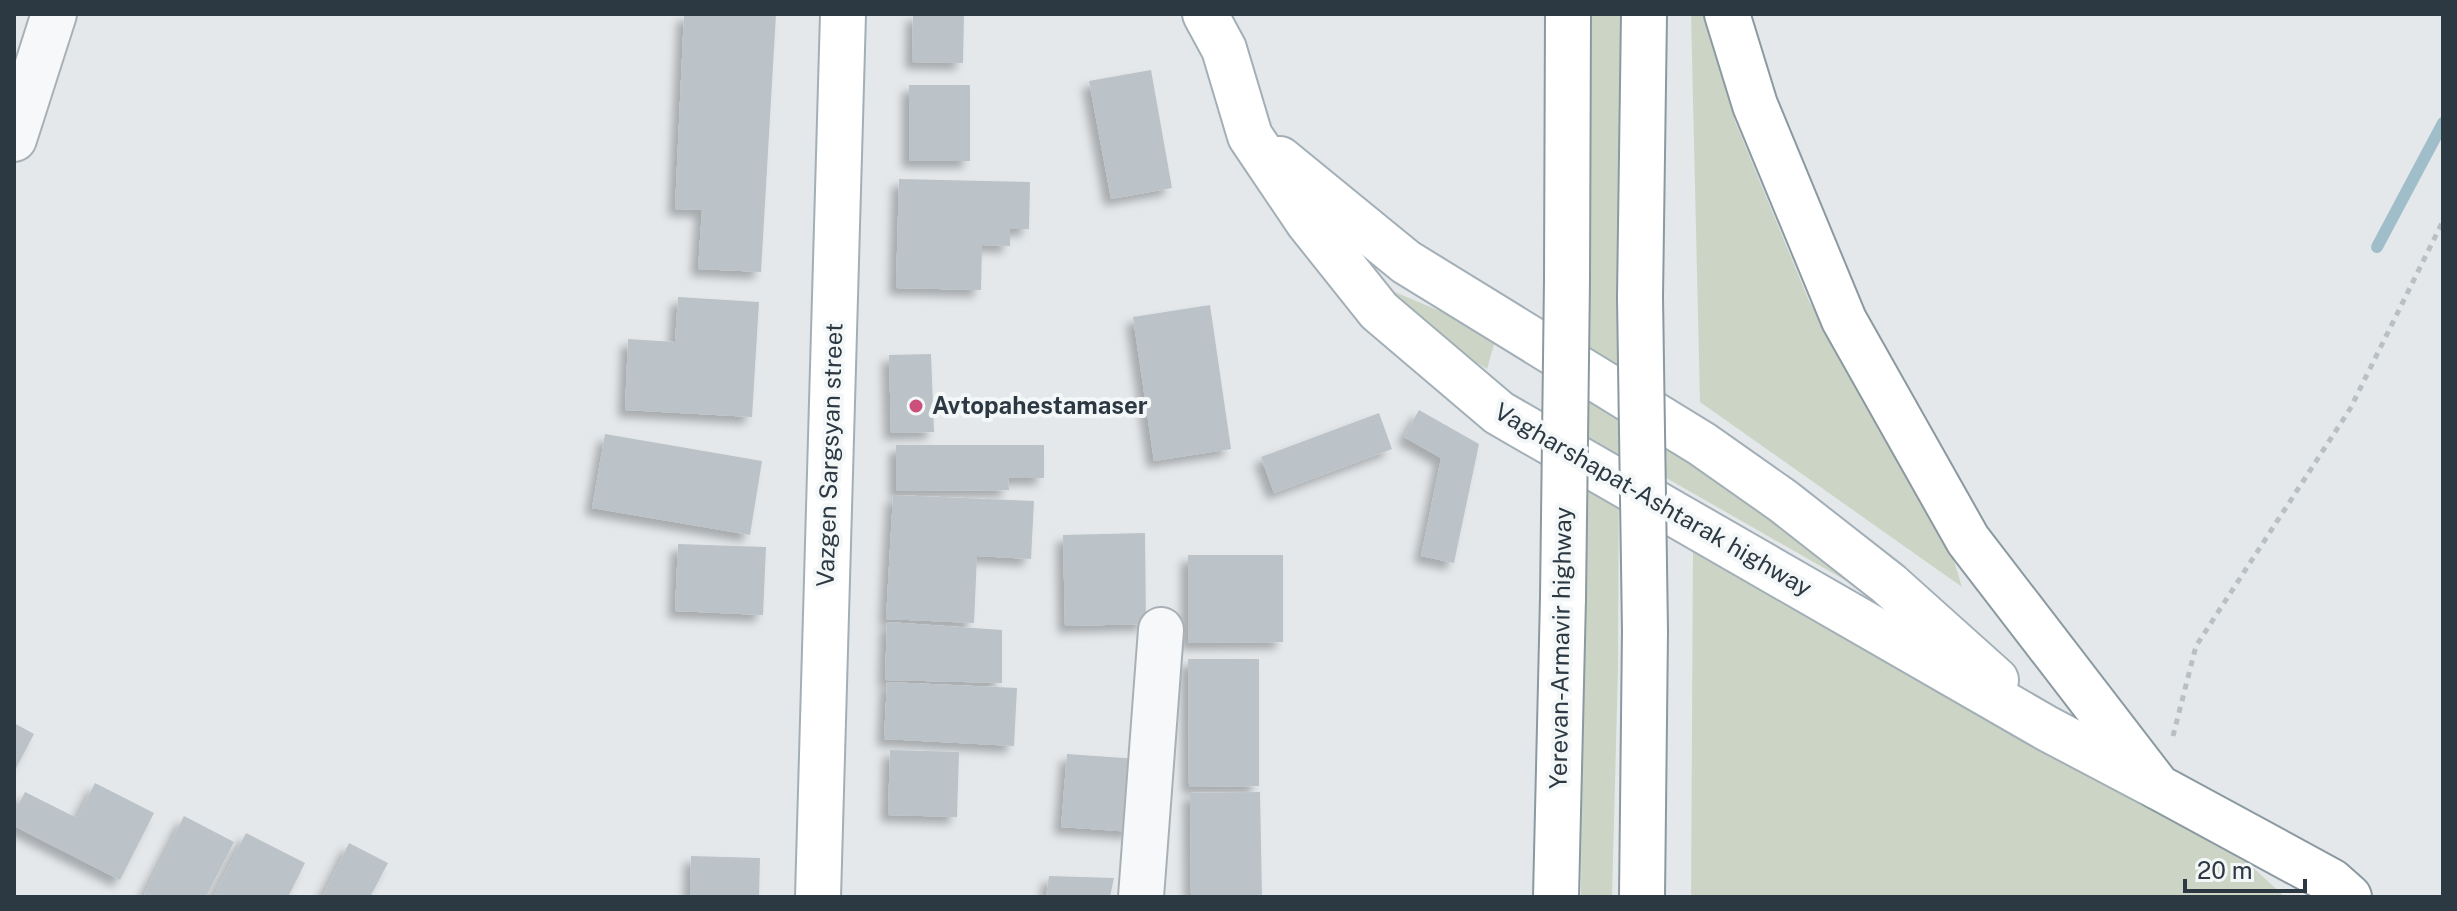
<svg xmlns="http://www.w3.org/2000/svg" width="2457" height="911" viewBox="0 0 2457 911" font-family="'Public Sans',sans-serif">
<defs>
<filter id="shadow"><feDropShadow dx="-7" dy="7" stdDeviation="4" flood-color="#0004"/></filter>
</defs>
<rect width="100%" height="100%" fill="#e4e8eb"/>
<g fill="#ccd5c5">
<path d="M1585 14H1621L1618 671 1612 897H1581Z"/>
<path d="M1691 14H1706L1735 121 1809 301 1945 531 1962 587 1700 402Z"/>
<path d="M1371 282 1447 314 1495 341 1487 369 1441 341Z"/>
<path d="M1664 444 1906 615 1661 475Z"/>
<path d="M1693 541 2222 839 2285 897H1691Z"/>
</g>
<g fill="none" stroke-linecap="round" stroke-linejoin="round">
<path stroke="#a0bdca" stroke-width="12" d="M2377 247 2443 123"/>
</g>
<g fill="#bbc3c8" filter="url(#shadow)">
<path d="M684 14H776L761 272 698 269 702 210 675 209Z"/>
<path d="M913 14H964L963 63 912 62Z"/>
<path d="M1151 70 1172 188 1111 199 1089 81Z"/>
<rect x="909" y="85" width="61" height="76"/>
<path d="M899 179 1030 182 1029 229H1010V246L982 245 981 290 896 288Z"/>
<path d="M678 297 759 302 752 417 625 410 628 339 675 342Z"/>
<path d="M1210 305 1231 449 1154 461 1133 317Z"/>
<path d="M931 354 934 432 891 433 889 355Z"/>
<path d="M1419 410 1479 444 1454 563 1421 556 1441 458 1404 437Z"/>
<path d="M1379 413 1392 449 1274 493 1261 457Z"/>
<path d="M605 434 762 461 750 535 592 508Z"/>
<path d="M896 445H1044V478H1008L1009 490 896 491Z"/>
<path d="M893 495 1034 501 1031 559 977 556 974 623 886 619Z"/>
<path d="M1145 533 1146 624 1065 626 1063 535Z"/>
<path d="M678 544 766 547 763 615 675 611Z"/>
<path d="M1188 555H1283V642L1188 643Z"/>
<path d="M887 622 1002 630V683L885 680Z"/>
<path d="M1188 659H1259V786L1189 787Z"/>
<path d="M887 682 1017 688 1014 746 884 739Z"/>
<path d="M14 723 34 734 14 772Z"/>
<path d="M890 750 959 752 957 817 888 815Z"/>
<path d="M1067 754 1138 759 1133 832 1061 827Z"/>
<path d="M95 783 154 813 120 880 14 826V813L25 792 77 818Z"/>
<path d="M1260 792 1262 897H1191L1190 793Z"/>
<path d="M184 816 234 842 206 897H150L144 894Z"/>
<path d="M246 833 305 863 288 897H213Z"/>
<path d="M349 843 388 863 370 897H322Z"/>
<path d="M691 856 760 858 759 897H690Z"/>
<path d="M1049 876 1114 878 1110 897H1046Z"/>
</g>
<g fill="none" stroke-linecap="round" stroke-linejoin="round">
<defs>
<g id="minor">
<path d="M14 139 54 14"/>
<path d="M1141 897 1161 630"/>
</g>
<g id="major">
<path d="M1205 14 1224 49 1250 136 1308 222 1379 311 1499 413 2048 729 2158 787"/>
<path d="M1280 159 1406 262 1702 444 1783 501 1889 584 1996 680"/>
<path d="M818 897 843 14"/>
</g>
<g id="highway">
<path d="M1727 14 1755 105 1844 320 1968 540 2158 787 2331 881 2349 897"/>
<path d="M1567 280 1568 14"/>
<path d="M1640 297 1644 14"/>
<path d="M1556 897 1563 598"/>
<path d="M1642 897 1645 631"/>
</g>
</defs>
<use href="#minor" stroke="#a9b0b5" stroke-width="48"/>
<use href="#major" stroke="#a3afb7" stroke-width="48"/>
<use href="#highway" stroke="#8b99a1" stroke-width="48"/>
<path stroke="#b9bfc2" stroke-width="5" stroke-dasharray="6 6" stroke-linecap="butt" d="M2173 736 2196 646 2350 409 2443 221"/>
<use href="#minor" stroke="#f6f8f9" stroke-width="44"/>
<use href="#major" stroke="#fff" stroke-width="44"/>
<use href="#highway" stroke="#fff" stroke-width="44"/>
<defs>
<g id="highway-bridge">
<path d="M1640 297 1645 631"/>
<path d="M1563 598 1567 280"/>
</g>
</defs>
<use href="#highway-bridge" stroke="#8b99a1" stroke-width="48" stroke-linecap="butt"/>
<use href="#highway-bridge" stroke="#fff" stroke-width="44"/>
</g>
<circle fill="#cb4e7b" stroke="#f3f7f8" stroke-width="3" cx="916" cy="406" r="8"/>
<g text-anchor="middle" stroke-width="8" stroke-linejoin="round" paint-order="stroke">
<g font-size="24" font-weight="bold" fill="#2c3943" stroke="#f3f7f8" text-anchor="start">
<text x="932" y="414">Avtopahestamaser</text>
</g>
<g font-size="24" fill="#2c3943" stroke="#f3f7f8">
<text transform="translate(830 455) rotate(-88)" y="8">Vazgen Sargsyan street</text>
<text transform="translate(1653 500) rotate(30)" y="8">Vagharshapat-Ashtarak highway</text>
<text transform="translate(1561 648) rotate(-89)" y="8">Yerevan-Armavir highway</text>
</g>
</g>
<rect width="2457" height="911" fill="none" stroke="#2c3943" stroke-width="32"/>
<path d="M2185 879v12h120v-12" fill="none" stroke="#2c3943" stroke-width="4"/>
<text x="2197" y="879" font-size="24" fill="#2c3943" stroke="#f3f7f8" stroke-width="6" paint-order="stroke">20 m</text>
</svg>
